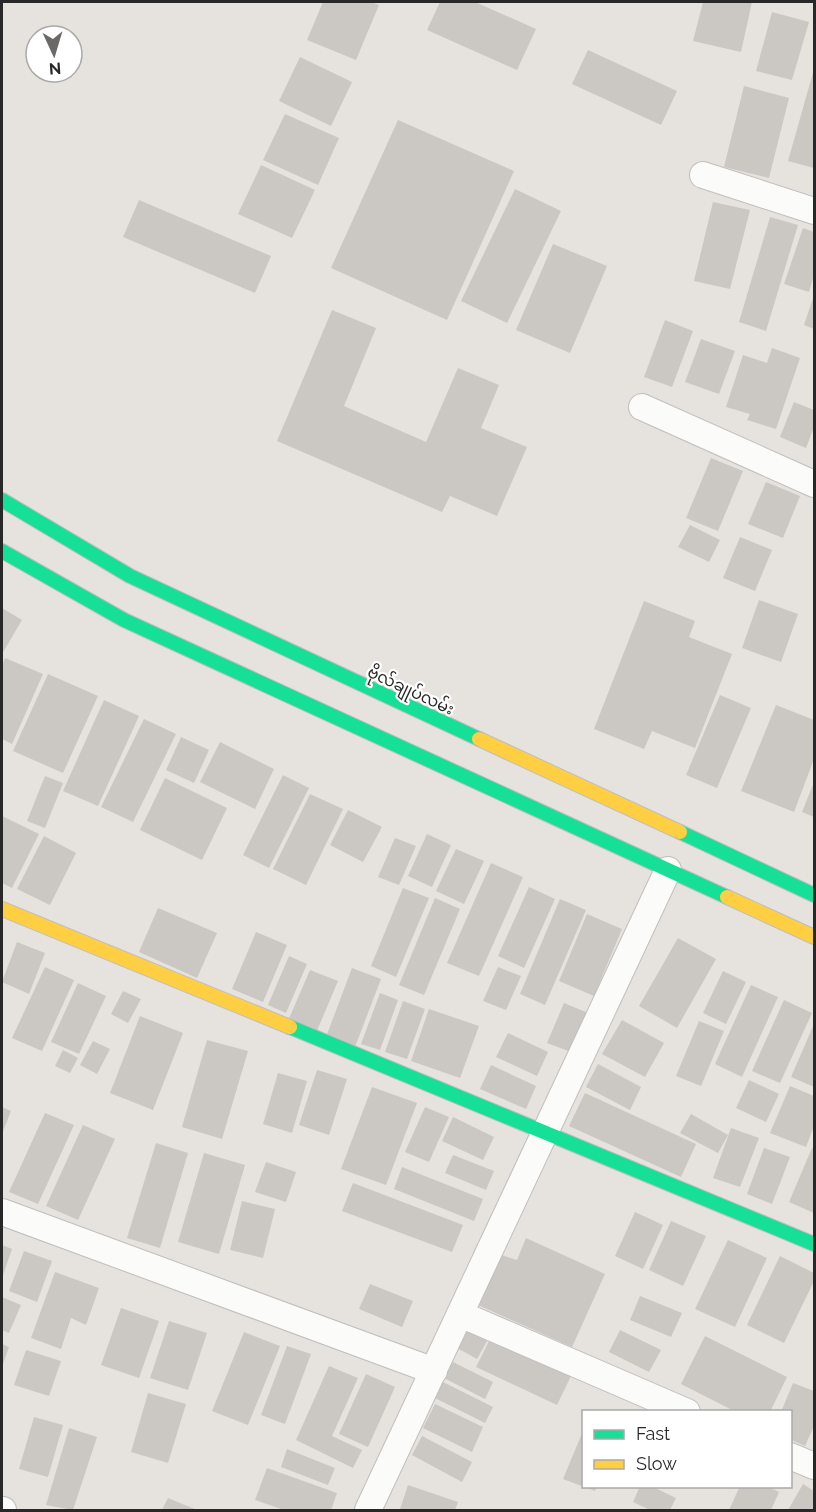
<svg xmlns="http://www.w3.org/2000/svg" width="816" height="1512" viewBox="0 0 816 1512" font-family="Raleway,'Noto Sans Myanmar',sans-serif">
<rect width="100%" height="100%" fill="#e6e2dd"/>
<g fill="#cbc8c4">
<path d="M323 2H371L379 5 356 60 307 40Z"/>
<path d="M440 2H475L536 29 517 70 427 30Z"/>
<path d="M703 2H752L741 52 693 41Z"/>
<path d="M772 12 809 22 792 80 756 71Z"/>
<path d="M588 50 677 91 661 125 572 84Z"/>
<path d="M300 57 352 82 331 126 279 101Z"/>
<path d="M814 69V168L788 161Z"/>
<path d="M744 86 789 98 769 178 724 167Z"/>
<path d="M285 114 339 138 318 185 263 160Z"/>
<path d="M398 120 514 171 447 320 331 268Z"/>
<path d="M261 165 315 190 292 238 238 214Z"/>
<path d="M515 189 561 211 507 323 461 301Z"/>
<path d="M139 200 271 256 255 293 123 237Z"/>
<path d="M713 202 750 210 730 289 694 281Z"/>
<path d="M770 217 798 225 766 331 739 322Z"/>
<path d="M803 228 814 232V275L809 292 784 284Z"/>
<path d="M553 244 607 266 570 353 516 330Z"/>
<path d="M814 295V329L804 325Z"/>
<path d="M332 310 376 328 344 406 426 442 458 368 499 385 481 428 527 447 497 516 450 496 442 512 277 441Z"/>
<path d="M665 320 693 331 672 387 644 377Z"/>
<path d="M701 339 735 351 719 394 685 382Z"/>
<path d="M772 348 800 358 776 429 747 420 750 414 726 407 743 355 767 363Z"/>
<path d="M794 402 814 410V427L806 448 780 437Z"/>
<path d="M711 458 743 471 718 531 686 518Z"/>
<path d="M766 482 800 496 783 538 748 524Z"/>
<path d="M690 525 720 540 709 562 678 547Z"/>
<path d="M740 537 772 550 755 591 723 578Z"/>
<path d="M759 600 798 614 781 662 742 648Z"/>
<path d="M644 601 695 621 689 637 732 654 695 748 652 731 644 749 594 729Z"/>
<path d="M2 608 22 620 2 654Z"/>
<path d="M5 658 43 674 12 744 2 739V665Z"/>
<path d="M48 674 98 696 63 773 13 751Z"/>
<path d="M720 695 751 708 717 788 686 775Z"/>
<path d="M104 700 139 716 98 806 63 791Z"/>
<path d="M776 705 814 720V759L794 812 741 791Z"/>
<path d="M144 719 176 734 133 822 101 807Z"/>
<path d="M181 737 209 750 194 783 166 770Z"/>
<path d="M220 742 274 769 255 809 200 782Z"/>
<path d="M283 775 309 788 269 868 243 855Z"/>
<path d="M45 776 63 783 45 828 27 821Z"/>
<path d="M165 778 227 808 202 860 140 830Z"/>
<path d="M814 782V817L802 812Z"/>
<path d="M310 794 343 809 306 885 273 869Z"/>
<path d="M348 810 382 827 363 862 330 845Z"/>
<path d="M2 816 39 834 12 888 2 883Z"/>
<path d="M427 834 451 845 432 887 408 876Z"/>
<path d="M44 836 76 853 50 905 17 889Z"/>
<path d="M395 838 416 846 399 885 378 877Z"/>
<path d="M456 849 484 861 464 904 436 891Z"/>
<path d="M491 863 523 877 479 976 447 963Z"/>
<path d="M529 887 555 899 524 968 498 956Z"/>
<path d="M403 888 429 898 396 977 371 966Z"/>
<path d="M435 898 460 909 424 995 399 985Z"/>
<path d="M560 899 586 910 545 1005 520 994Z"/>
<path d="M158 908 217 933 197 978 139 952Z"/>
<path d="M587 914 622 929 594 996 559 981Z"/>
<path d="M256 932 287 945 263 1002 232 989Z"/>
<path d="M678 938 716 959 677 1028 639 1006Z"/>
<path d="M17 942 45 953 29 994 2 982Z"/>
<path d="M289 956 307 964 286 1013 268 1005Z"/>
<path d="M45 967 74 980 42 1051 12 1038Z"/>
<path d="M498 967 521 976 506 1010 483 1001Z"/>
<path d="M352 968 381 979 355 1047 326 1037Z"/>
<path d="M310 970 338 981 316 1033 288 1021Z"/>
<path d="M723 971 746 982 726 1024 703 1013Z"/>
<path d="M78 983 106 996 79 1054 51 1042Z"/>
<path d="M751 985 778 997 742 1077 715 1064Z"/>
<path d="M123 991 141 999 128 1023 111 1014Z"/>
<path d="M380 993 398 1000 380 1050 361 1044Z"/>
<path d="M784 1000 812 1013 780 1083 752 1071Z"/>
<path d="M403 1001 425 1009 407 1059 385 1052Z"/>
<path d="M564 1003 588 1013 571 1052 547 1043Z"/>
<path d="M429 1009 479 1026 460 1078 411 1061Z"/>
<path d="M140 1016 183 1033 153 1110 110 1093Z"/>
<path d="M622 1020 664 1043 645 1077 602 1054Z"/>
<path d="M699 1021 724 1031 701 1086 676 1076Z"/>
<path d="M814 1024V1087L791 1077Z"/>
<path d="M508 1033 548 1052 537 1076 496 1057Z"/>
<path d="M207 1040 248 1051 222 1139 182 1127Z"/>
<path d="M93 1041 110 1049 97 1074 80 1065Z"/>
<path d="M63 1050 78 1058 70 1073 55 1066Z"/>
<path d="M598 1064 641 1087 630 1110 586 1087Z"/>
<path d="M491 1065 536 1086 526 1109 480 1089Z"/>
<path d="M317 1070 347 1079 329 1135 299 1125Z"/>
<path d="M278 1073 307 1081 292 1133 263 1124Z"/>
<path d="M749 1080 779 1094 766 1122 736 1108Z"/>
<path d="M790 1086 814 1096V1126L806 1147 770 1133Z"/>
<path d="M372 1087 417 1103 386 1185 341 1169Z"/>
<path d="M585 1093 696 1144 681 1177 569 1126Z"/>
<path d="M2 1107 11 1111 2 1134Z"/>
<path d="M425 1107 449 1117 429 1162 405 1152Z"/>
<path d="M45 1113 74 1125 38 1204 9 1192Z"/>
<path d="M691 1114 728 1135 718 1153 680 1133Z"/>
<path d="M453 1117 494 1137 483 1160 442 1141Z"/>
<path d="M83 1125 115 1139 78 1220 46 1206Z"/>
<path d="M731 1128 759 1138 740 1187 713 1178Z"/>
<path d="M156 1143 188 1153 160 1248 127 1238Z"/>
<path d="M764 1148 790 1157 772 1204 747 1194Z"/>
<path d="M812 1148 814 1149V1213L789 1202Z"/>
<path d="M204 1153 245 1165 219 1254 178 1242Z"/>
<path d="M453 1155 494 1171 486 1190 445 1173Z"/>
<path d="M266 1162 296 1172 286 1202 255 1192Z"/>
<path d="M402 1167 483 1199 474 1221 394 1189Z"/>
<path d="M353 1183 463 1225 452 1252 342 1211Z"/>
<path d="M242 1201 275 1209 263 1258 230 1250Z"/>
<path d="M635 1212 663 1225 643 1269 615 1256Z"/>
<path d="M671 1221 706 1236 683 1286 649 1270Z"/>
<path d="M526 1238 605 1274 572 1347 478 1305 501 1255 517 1260Z"/>
<path d="M728 1240 767 1258 735 1327 695 1309Z"/>
<path d="M2 1245 12 1249 2 1278Z"/>
<path d="M24 1251 52 1261 37 1302 9 1291Z"/>
<path d="M780 1256 814 1273V1281L784 1343 747 1325Z"/>
<path d="M55 1272 99 1288 86 1325 71 1318 61 1349 31 1338Z"/>
<path d="M370 1284 413 1301 402 1327 359 1309Z"/>
<path d="M640 1296 682 1313 671 1337 630 1320Z"/>
<path d="M2 1297 21 1305 9 1333 2 1330Z"/>
<path d="M121 1308 159 1321 139 1378 101 1365Z"/>
<path d="M169 1321 207 1333 188 1390 150 1378Z"/>
<path d="M458 1325 487 1341 477 1359 448 1343Z"/>
<path d="M620 1330 661 1350 649 1372 609 1352Z"/>
<path d="M244 1332 280 1346 248 1425 212 1411Z"/>
<path d="M705 1336 787 1377 770 1412H736L681 1384Z"/>
<path d="M491 1337 571 1376 557 1405 476 1367Z"/>
<path d="M2 1344 9 1347 2 1367Z"/>
<path d="M287 1346 311 1354 285 1424 261 1415Z"/>
<path d="M26 1350 61 1361 49 1396 14 1385Z"/>
<path d="M453 1362 493 1382 485 1399 444 1378Z"/>
<path d="M329 1366 358 1378 332 1436 362 1450 353 1468 296 1440Z"/>
<path d="M366 1374 395 1387 368 1447 339 1434Z"/>
<path d="M439 1380 493 1407 485 1423 431 1396Z"/>
<path d="M793 1383 814 1391V1426L805 1446 790 1439V1412H781Z"/>
<path d="M148 1393 186 1404 168 1463 131 1452Z"/>
<path d="M435 1404 483 1427 472 1452 423 1428Z"/>
<path d="M34 1417 63 1425 48 1477 19 1469Z"/>
<path d="M69 1428 97 1437 73 1510 46 1505Z"/>
<path d="M583 1431 584 1486H597L595 1491 563 1479Z"/>
<path d="M422 1436 472 1462 462 1482 412 1455Z"/>
<path d="M287 1449 335 1468 328 1485 281 1467Z"/>
<path d="M267 1468 337 1493 331 1510H284L255 1500Z"/>
<path d="M803 1484 814 1491V1510H788Z"/>
<path d="M408 1485 458 1502 455 1510 400 1509Z"/>
<path d="M640 1486H651L676 1498 670 1510H650L633 1502Z"/>
<path d="M740 1486H767L779 1492 771 1510H729Z"/>
<path d="M168 1498 197 1510H162Z"/>
</g>
<g fill="none" stroke-linecap="round" stroke-linejoin="round">
<defs>
<g id="street">
<path d="M703 175 814 211"/>
<path d="M642 407 814 484"/>
<path d="M2 1212 434 1371"/>
<path d="M460 1314 687 1412"/>
<path d="M790 1456 814 1466"/>
<path d="M2 1510H3"/>
<path d="M368 1510 668 870"/>
</g>
<g id="fast">
<path d="M2 500 130 576 479 739"/>
<path d="M2 551 124 620 727 897"/>
<path d="M680 832 814 895"/>
<path d="M290 1027 814 1244"/>
</g>
<g id="slow">
<path d="M479 739 680 832"/>
<path d="M727 897 814 937"/>
<path d="M2 909 290 1027"/>
</g>
</defs>
<use href="#street" stroke="#c0bebe" stroke-width="28"/>
<use href="#fast" stroke="#c0bebe" stroke-width="16"/>
<use href="#slow" stroke="#c0bebe" stroke-width="16"/>
<use href="#street" stroke="#fbfbfa" stroke-width="26"/>
<use href="#fast" stroke="#16e098" stroke-width="14"/>
<use href="#slow" stroke="#ffcf43" stroke-width="14"/>
</g>
<g text-anchor="middle" stroke-width="4.5" stroke-linejoin="round" paint-order="stroke">
<g font-size="16" fill="#282828" stroke="#fff">
<text transform="translate(411 690) rotate(25)" y="6">ဗိုလ်ချုပ်လမ်း</text>
</g>
</g>
<rect width="816" height="1512" fill="none" stroke="#282828" stroke-width="6"/>
<rect x="582" y="1410" width="210" height="78" fill="#ffffff" stroke="#a9a9a9" stroke-width="1.5"/>
<rect x="594" y="1430" width="30" height="9" fill="#16e098" stroke="#a9a9a9" stroke-width="1.5"/>
<text x="636" y="1440" font-size="18" fill="#282828">Fast</text>
<rect x="594" y="1460" width="30" height="9" fill="#ffcf43" stroke="#a9a9a9" stroke-width="1.5"/>
<text x="636" y="1470" font-size="18" fill="#282828">Slow</text>
<g transform="translate(54 54) rotate(176)"><circle r="28" fill="#ffffff" stroke="#a9a9a9" stroke-width="1.5"/>
<path d="M0-4.5L10 22L0 15L-10 22Z" fill="#6a6967"/>
<text y="-9" font-size="16" font-weight="bold" text-anchor="middle" fill="#282828">N</text>
</g>
</svg>
